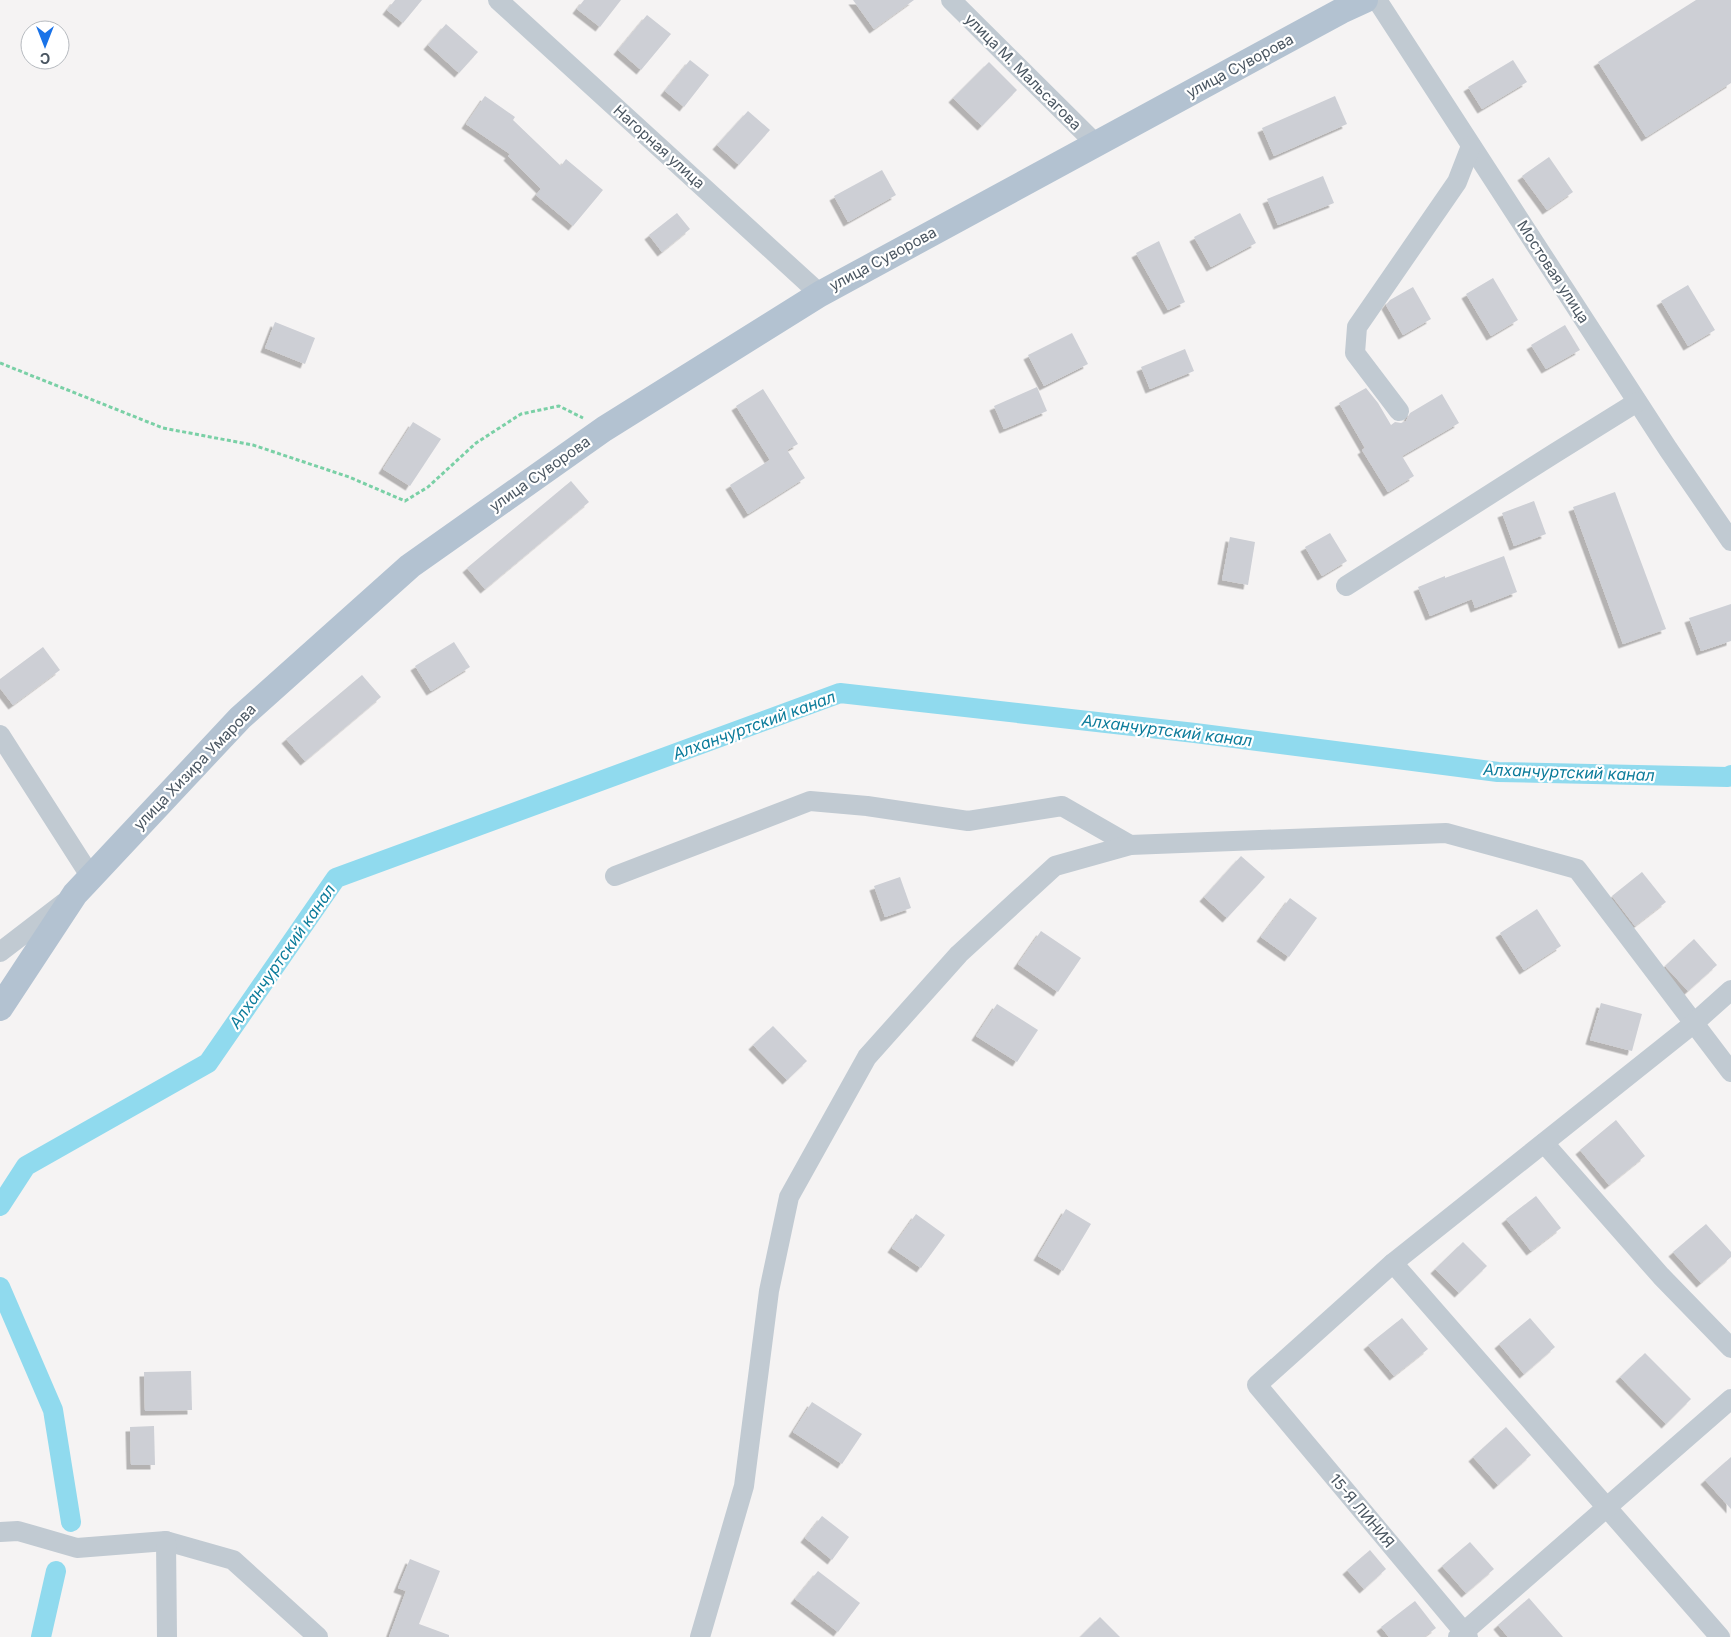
<svg xmlns="http://www.w3.org/2000/svg" width="1731" height="1637" viewBox="0 0 1731 1637" font-family="Inter,sans-serif">
<defs>
<filter id="shadow"><feDropShadow dx="-4.5" dy="4.5" stdDeviation="0" flood-color="#0004"/></filter>
</defs>
<rect width="100%" height="100%" fill="#f5f3f3"/>
<g fill="none" stroke-linecap="round" stroke-linejoin="round">
<g stroke="#90daee" stroke-width="20">
<path d="M0 1206 26 1166 208 1063 336 878 840 693 1195 733 1498 772 1728 777 1731 775"/>
<path d="M0 1287 53 1410 71 1522"/>
<path d="M41 1637 56 1571"/>
</g>
</g>
<g fill="#cdcfd5" filter="url(#shadow)">
<path d="M395 0H422L403 23 387 10Z"/>
<path d="M584 0H621L600 27 577 9Z"/>
<path d="M853 0H914L874 29Z"/>
<path d="M1696 0H1731V83L1646 137 1598 62Z"/>
<path d="M647 15 671 34 641 70 618 50Z"/>
<path d="M446 24 478 52 459 73 428 45Z"/>
<path d="M690 60 709 75 684 107 665 91Z"/>
<path d="M1513 60 1527 82 1482 109 1468 87Z"/>
<path d="M989 62 1017 90 982 126 953 98Z"/>
<path d="M485 96 515 117 513 120 561 166 566 159 603 190 573 226 536 195 541 189 508 156 510 154 466 124Z"/>
<path d="M1335 96 1347 124 1274 156 1262 128Z"/>
<path d="M748 111 770 130 739 165 717 145Z"/>
<path d="M1549 157 1573 192 1547 210 1522 176Z"/>
<path d="M882 170 896 195 848 222 834 196Z"/>
<path d="M1323 176 1334 203 1278 225 1267 199Z"/>
<path d="M677 213 690 229 662 252 649 235Z"/>
<path d="M1240 213 1256 243 1211 267 1194 237Z"/>
<path d="M1159 241 1185 302 1168 310 1136 253Z"/>
<path d="M1493 278 1518 320 1491 336 1466 294Z"/>
<path d="M1688 285 1715 330 1688 346 1661 301Z"/>
<path d="M1413 287 1431 319 1403 335 1386 305 1390 300Z"/>
<path d="M275 322 315 338 305 364 265 348Z"/>
<path d="M1565 325 1580 350 1546 369 1531 345Z"/>
<path d="M1072 333 1088 364 1044 386 1028 355Z"/>
<path d="M1185 349 1194 371 1150 389 1141 367Z"/>
<path d="M1037 387 1047 411 1004 429 994 406Z"/>
<path d="M1366 388 1378 403 1391 425 1395 422 1401 423 1406 421 1410 413 1442 394 1459 423 1402 456 1414 476 1388 492 1362 450 1365 448 1339 403Z"/>
<path d="M763 389 798 444 787 450 805 478 748 514 730 485 770 460 736 406Z"/>
<path d="M413 422 441 439 410 486 383 469Z"/>
<path d="M571 481 589 502 485 589 467 568Z"/>
<path d="M1615 492 1666 629 1623 644 1573 507Z"/>
<path d="M1534 501 1546 534 1514 546 1502 513Z"/>
<path d="M1330 533 1347 561 1322 576 1305 547Z"/>
<path d="M1230 537 1255 542 1248 585 1222 580Z"/>
<path d="M1504 556 1517 592 1475 608 1472 599 1430 616 1418 587 1445 576V578Z"/>
<path d="M1731 604V641L1701 651 1689 618Z"/>
<path d="M454 642 470 667 431 691 415 666Z"/>
<path d="M43 647 60 670 13 705 0 688V679Z"/>
<path d="M362 675 381 697 305 761 286 739Z"/>
<path d="M1241 856 1265 877 1227 918 1204 897Z"/>
<path d="M1642 872 1666 902 1635 926 1612 896Z"/>
<path d="M900 877 911 908 885 917 874 886Z"/>
<path d="M1290 898 1317 918 1289 957 1261 937Z"/>
<path d="M1537 909 1561 946 1524 970 1500 933Z"/>
<path d="M1041 931 1081 958 1058 992 1018 964Z"/>
<path d="M1694 939 1717 965 1688 991 1665 966Z"/>
<path d="M1601 1003 1642 1014 1632 1051 1590 1040Z"/>
<path d="M997 1004 1038 1030 1017 1062 976 1036Z"/>
<path d="M773 1026 807 1061 787 1080 753 1045Z"/>
<path d="M1616 1120 1645 1156 1609 1185 1580 1150Z"/>
<path d="M1536 1196 1561 1228 1531 1251 1506 1219Z"/>
<path d="M1066 1209 1091 1224 1063 1271 1038 1256Z"/>
<path d="M916 1214 945 1235 921 1268 892 1248Z"/>
<path d="M1706 1224 1731 1252V1257L1701 1283 1673 1252Z"/>
<path d="M1463 1242 1487 1266 1459 1293 1435 1269Z"/>
<path d="M1402 1318 1428 1349 1394 1376 1368 1345Z"/>
<path d="M1530 1318 1555 1347 1524 1374 1499 1344Z"/>
<path d="M1645 1353 1691 1399 1666 1424 1620 1377Z"/>
<path d="M191 1371 192 1410 145 1411 144 1372Z"/>
<path d="M812 1402 862 1434 842 1464 793 1432Z"/>
<path d="M154 1426 155 1465H131L130 1427Z"/>
<path d="M1506 1427 1531 1455 1498 1485 1473 1457Z"/>
<path d="M1731 1457V1509L1705 1480Z"/>
<path d="M822 1516 849 1537 832 1560 805 1538Z"/>
<path d="M1470 1542 1494 1569 1466 1593 1442 1566Z"/>
<path d="M1370 1550 1386 1569 1364 1589 1347 1570Z"/>
<path d="M410 1559 440 1571 419 1624 449 1635V1637H389L406 1591 398 1588Z"/>
<path d="M818 1571 860 1603 838 1632 795 1599Z"/>
<path d="M1529 1598 1563 1637H1508L1498 1625Z"/>
<path d="M1415 1601 1436 1628 1424 1637H1389L1381 1627Z"/>
<path d="M1100 1617 1120 1637H1080Z"/>
</g>
<g fill="none" stroke-linecap="round" stroke-linejoin="round">
<path stroke="#7ad0a6" stroke-width="3" stroke-dasharray="4 2.5" stroke-linecap="butt" d="M0 363 163 428 253 445 349 477 405 501 428 487 476 443 521 414 559 406 583 418"/>
<g stroke="#c1cad2" stroke-width="20">
<path d="M498 0 820 294"/>
<path d="M951 0 1096 144"/>
<path d="M1377 0 1668 449 1731 541"/>
<path d="M1399 411 1355 353 1357 327 1457 182 1471 146"/>
<path d="M1346 586 1555 453 1637 402"/>
<path d="M0 735 91 877"/>
<path d="M615 876 810 801 867 806 968 821 1062 806 1130 845"/>
<path d="M0 952 64 903"/>
<path d="M1544 1143 1661 1276 1731 1348"/>
<path d="M1393 1263 1720 1637"/>
<path d="M0 1532 18 1531 77 1548 166 1541 233 1560 318 1637"/>
<path d="M166 1541 167 1637"/>
<path d="M700 1637 744 1486 769 1291 789 1197 867 1057 959 954 1055 866 1130 845 1446 833 1577 869 1731 1072"/>
<path d="M1458 1637 1731 1399"/>
<path d="M1468 1637 1257 1385 1393 1263 1693 1024 1731 990"/>
</g>
<path stroke="#b3c2d1" stroke-width="26" d="M0 1008 75 894 91 877 240 718 410 566 604 429 820 294 1341 11 1365 0"/>
</g>
<g text-anchor="middle" stroke-width="4.5" stroke-linejoin="round" paint-order="stroke">
<g font-size="15" fill="#4a5661" stroke="#fff">
<text transform="translate(1240 66) rotate(-28)" y="5">улица Суворова</text>
<text transform="translate(1023 72) rotate(45)" y="5">улица М. Мальсагова</text>
<text transform="translate(659 147) rotate(42)" y="5">Нагорная улица</text>
<text transform="translate(883 259) rotate(-28)" y="5">улица Суворова</text>
<text transform="translate(1553 272) rotate(57)" y="5">Мостовая улица</text>
<text transform="translate(540 474) rotate(-35)" y="5">улица Суворова</text>
<text transform="translate(195 767) rotate(-46)" y="5">улица Хизира Умарова</text>
<text transform="translate(1362 1511) rotate(50)" y="5">15-Я ЛИНИЯ</text>
</g>
<g font-size="16" font-style="italic" fill="#0c7c9b" stroke="#fff">
<text transform="translate(754 725) rotate(-20)" y="6">Алханчуртский канал</text>
<text transform="translate(1167 730) rotate(7)" y="6">Алханчуртский канал</text>
<text transform="translate(1569 772) rotate(2)" y="6">Алханчуртский канал</text>
<text transform="translate(282 956) rotate(-55)" y="6">Алханчуртский канал</text>
</g>
</g>
<g transform="translate(45 45) rotate(180)"><circle r="24" fill="#ffffff" stroke="#b7bbc0"/>
<path d="M0-4L9 19L0 12L-9 19Z" fill="#1a73e8"/>
<text y="-8" font-size="14" font-weight="bold" text-anchor="middle" fill="#4a5661">С</text>
</g>
</svg>
